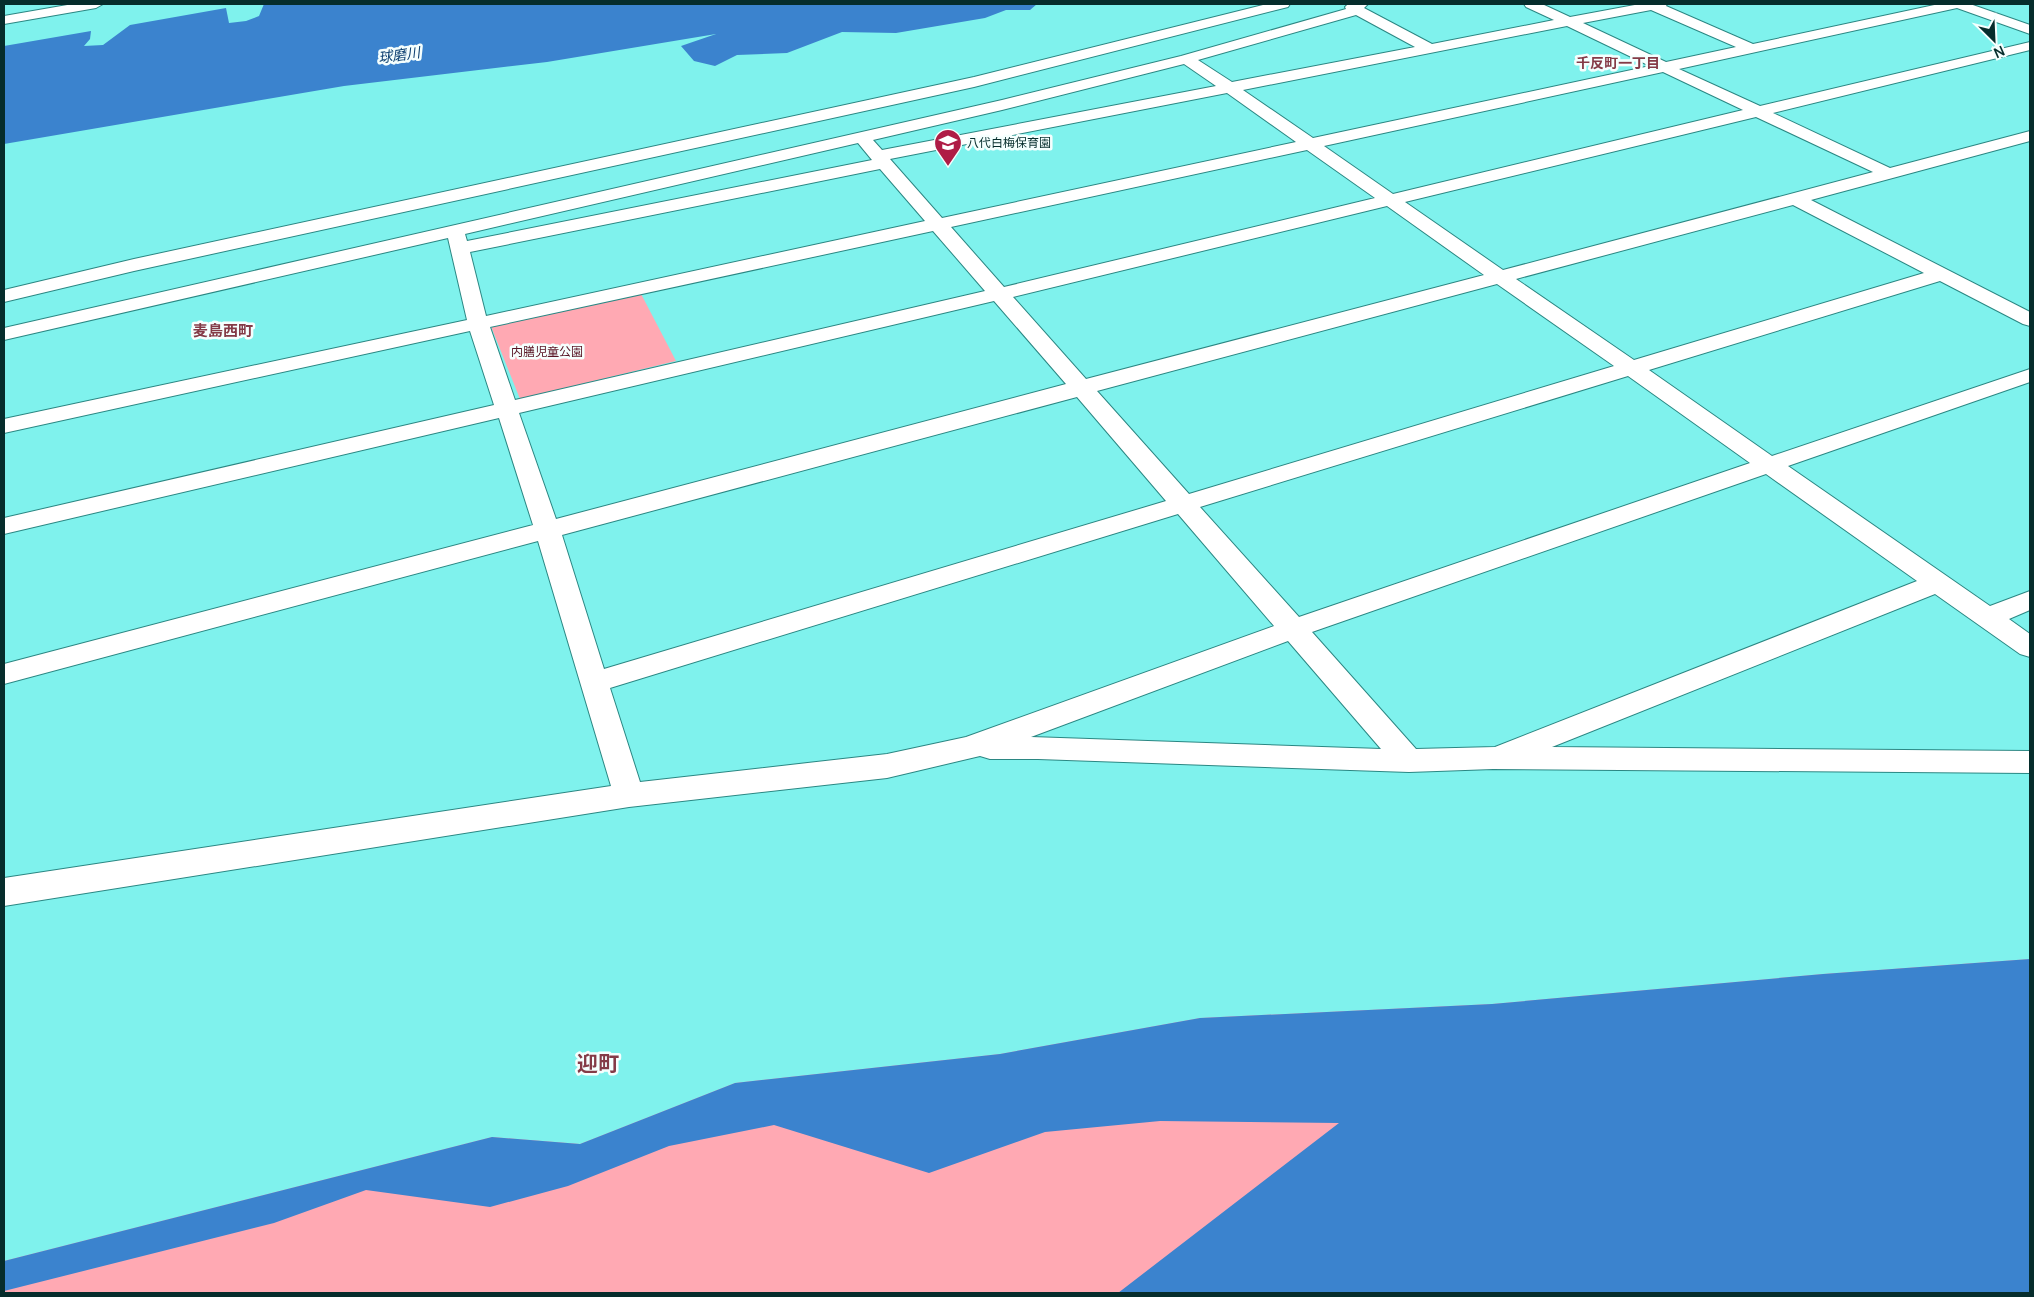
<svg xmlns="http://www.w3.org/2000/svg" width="2034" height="1297" viewBox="0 0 2034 1297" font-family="Manrope,'Noto Sans JP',sans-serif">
<rect width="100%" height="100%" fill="#7ff2ed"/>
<g fill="#ffa9b3">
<path d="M639 290 676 361 520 399 490 324Z"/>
<path d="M2030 959 1746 1293H4V1261L492 1137 580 1144 735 1083 1000 1054 1200 1018 1492 1004 1823 974Z"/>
</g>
<g fill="#3b83ce">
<path d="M264 4H1037L1030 10H1006L985 18 896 33 842 32 787 53 737 55 715 66 694 61 681 46 716 34 547 62 344 86 4 144V46L91 31 90 39 84 46 103 45 130 25 226 8 229 23 246 21 259 16Z"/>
<path d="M2030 959V1293H1118L1339 1123 1160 1121 1045 1132 929 1173 774 1125 669 1146 568 1186 490 1207 366 1190 274 1223 4 1291V1261L492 1137 580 1144 735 1083 1000 1054 1200 1018 1492 1004 1823 974Z"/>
</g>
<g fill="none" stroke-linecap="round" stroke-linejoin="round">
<defs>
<g id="minor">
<path d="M73 4H103L96 8 4 24V16Z"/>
<path d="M1267 4H1290L1288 7 974 87 134 271 4 302V290L134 259 974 77Z"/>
<path d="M1348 4H1368L1364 8 1432 44 1554 20 1526 7 1524 4H1542L1570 17 1640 4H1667L1666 6 1753 44 1939 4H1970L2030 25V34L1957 8 1679 69 1760 106 2030 42V50L1773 113 1890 168 2030 131V141L1811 200 2030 312V326L2023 324 1940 281 1649 370 1772 456 2030 369V382L1788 466 1990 606 2030 591V610L2009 619 2030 634V657L2020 654 1935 594 1552 747 2030 751V773L1493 769 1409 772 1038 759H990L980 756 887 778 629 807 4 906V878L611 786 538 541 4 684V664L533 525 499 418 4 534V518L494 405 470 331 4 433V419L467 320 448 238 4 340V328L1002 100 1181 56 1346 9 1345 7ZM1651 10 1736 47 1666 62 1583 23ZM1356 15 1415 47 1232 82 1198 60ZM1567 26 1650 66 1313 138 1243 90ZM1184 64 1216 86 882 150 873 140 1002 110ZM1663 72 1743 110 1393 194 1324 146ZM1227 93 1296 142 942 218 890 159ZM1756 117 1873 172 1503 270 1405 202ZM858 143 872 160 467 241 465 234ZM1307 150 1375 198 1004 287 951 227ZM880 169 925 221 486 316 470 252ZM1793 205 1924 273 1634 360 1516 279ZM1387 206 1484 275 1086 379 1013 297ZM933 231 985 291 515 400 490 327ZM1497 284 1614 366 1189 494 1097 391ZM994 301 1066 384 556 519 519 413ZM1628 376 1750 463 1299 617 1200 507ZM1077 397 1166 501 604 669 562 535ZM1766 474 1917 581 1495 747 1416 749 1312 632ZM1178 514 1274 626 966 737 887 754 640 782 610 688ZM1288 641 1381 749 1031 737Z"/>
</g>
</defs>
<use href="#minor" stroke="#2b8783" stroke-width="2"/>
<use href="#minor" fill="#fff" fill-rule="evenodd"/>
</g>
<defs>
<symbol id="school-pin" viewBox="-11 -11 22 30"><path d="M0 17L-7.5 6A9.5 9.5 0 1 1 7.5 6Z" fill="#af1c46" stroke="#f5fffe"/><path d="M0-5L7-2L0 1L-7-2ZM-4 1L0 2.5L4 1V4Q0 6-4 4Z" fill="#fff"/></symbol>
</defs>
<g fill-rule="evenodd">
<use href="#school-pin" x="932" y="127" width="32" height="43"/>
</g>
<g text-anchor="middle" stroke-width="5" stroke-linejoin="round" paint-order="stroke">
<g font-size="12" fill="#062d2c" stroke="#f5fffe" text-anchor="start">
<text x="967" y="147">八代白梅保育園</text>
</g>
<g font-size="12" fill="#581424" stroke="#f5fffe">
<text x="547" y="356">内膳児童公園</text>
</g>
<g font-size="14" font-style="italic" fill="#0b3f70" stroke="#f5fffe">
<text transform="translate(399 55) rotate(-8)" y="5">球磨川</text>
</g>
<g font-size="14" font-weight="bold" fill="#843b47" stroke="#f5fffe">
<text x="1618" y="68">千反町一丁目</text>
</g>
<g font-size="15" font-weight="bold" fill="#843b47" stroke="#f5fffe">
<text x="223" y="336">麦島西町</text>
</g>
<g font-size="21" font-weight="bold" fill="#843b47" stroke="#f5fffe">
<text x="598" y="1071">迎町</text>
</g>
</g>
<rect width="2034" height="1297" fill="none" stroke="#062d2c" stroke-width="10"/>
<g transform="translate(1994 40) rotate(156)" stroke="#f5fffe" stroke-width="4" paint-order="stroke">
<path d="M0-4L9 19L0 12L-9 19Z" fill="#062d2c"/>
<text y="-8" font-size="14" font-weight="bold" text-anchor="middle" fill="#062d2c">N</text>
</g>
</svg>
